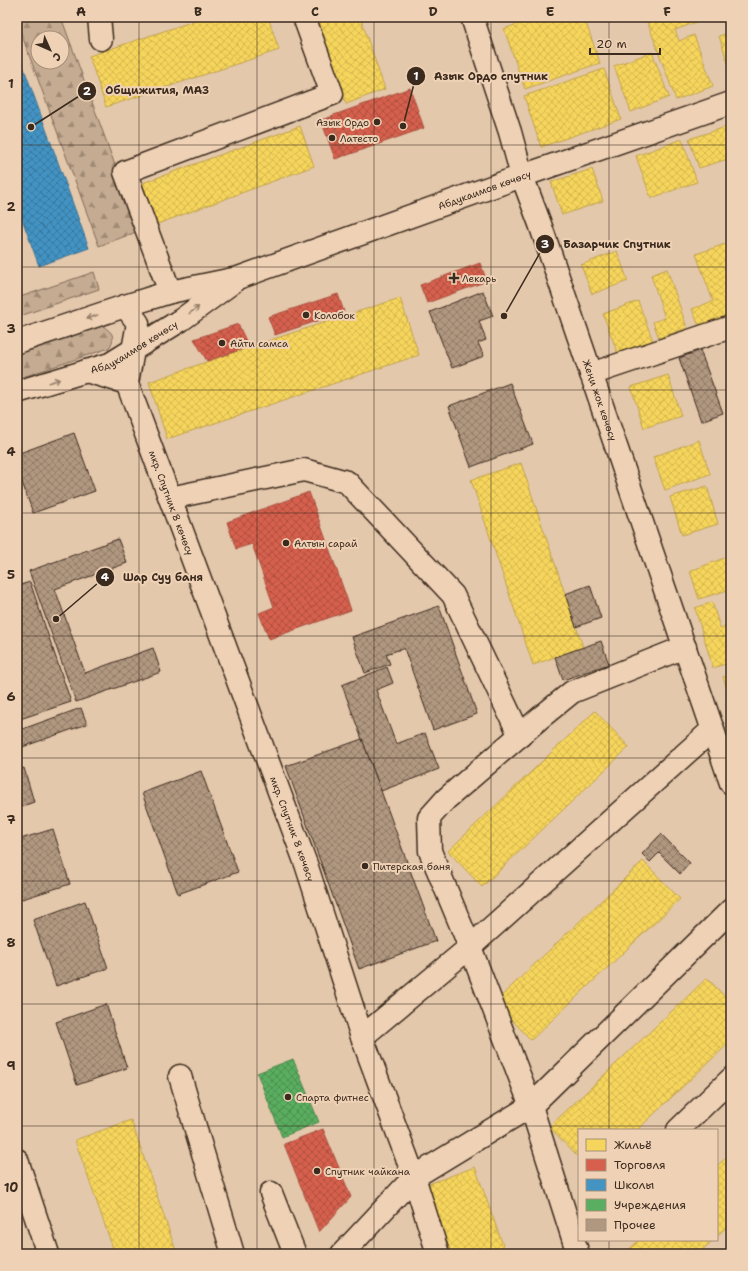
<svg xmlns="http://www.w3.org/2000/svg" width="748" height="1271" viewBox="0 0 748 1271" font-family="'Shantell Sans',sans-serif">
<defs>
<pattern id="forest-firs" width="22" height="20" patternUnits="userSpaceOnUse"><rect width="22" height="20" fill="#c5ab91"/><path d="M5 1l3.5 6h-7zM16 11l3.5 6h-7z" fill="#a18b76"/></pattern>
<pattern id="homes-cross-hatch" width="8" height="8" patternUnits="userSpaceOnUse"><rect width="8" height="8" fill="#f6d55c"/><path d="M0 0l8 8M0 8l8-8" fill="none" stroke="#d4b750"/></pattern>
<pattern id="shops-cross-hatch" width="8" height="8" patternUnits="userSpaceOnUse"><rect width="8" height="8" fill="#d6604d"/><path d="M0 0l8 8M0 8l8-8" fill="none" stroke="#af4f3f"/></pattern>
<pattern id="schools-cross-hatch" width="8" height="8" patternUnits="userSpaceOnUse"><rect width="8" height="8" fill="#4393c3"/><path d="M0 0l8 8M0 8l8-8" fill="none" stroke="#39789e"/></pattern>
<pattern id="public-cross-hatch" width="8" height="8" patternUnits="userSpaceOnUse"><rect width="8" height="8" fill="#5aae61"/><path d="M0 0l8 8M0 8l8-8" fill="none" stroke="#4c8e4f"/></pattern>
<pattern id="building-cross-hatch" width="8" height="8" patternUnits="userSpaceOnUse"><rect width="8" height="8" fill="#b09780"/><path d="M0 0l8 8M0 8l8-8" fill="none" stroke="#907b68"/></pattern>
</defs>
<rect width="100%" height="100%" fill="#e4c8ac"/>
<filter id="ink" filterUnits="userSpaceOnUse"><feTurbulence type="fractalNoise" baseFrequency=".025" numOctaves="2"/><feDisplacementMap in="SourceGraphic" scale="8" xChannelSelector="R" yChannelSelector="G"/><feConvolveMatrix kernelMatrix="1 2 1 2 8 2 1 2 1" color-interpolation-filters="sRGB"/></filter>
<g filter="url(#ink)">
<g fill="url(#forest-firs)" stroke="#806a58" fill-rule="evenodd">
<path d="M17 17H61L139 231 99 246 17 22ZM38 38H62V62H38Z"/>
<path d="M94 272 99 289 17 317V298Z"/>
<path d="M103 326C113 333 116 337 109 348L17 379V355Z"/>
</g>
<g fill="url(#homes-cross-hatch)" stroke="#bea249">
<path d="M206 17H268L279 50 106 107 89 56Z"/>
<path d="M317 17H360L385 89 346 104 315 18Z"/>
<path d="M501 17H520L503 23Z"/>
<path d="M537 17H584L600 63 525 89 504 29Z"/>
<path d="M648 17H707V18L675 30 679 41 694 35 713 86 676 100 646 18Z"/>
<path d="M731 32V72L719 36Z"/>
<path d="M652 52 669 97 631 112 614 66Z"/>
<path d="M604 69 621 119 541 147 524 96Z"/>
<path d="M300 126 314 166 152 226 137 185Z"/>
<path d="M729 126 731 131V158L699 168 689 139Z"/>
<path d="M682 139 697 182 651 198 636 156Z"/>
<path d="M592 169 603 201 562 215 551 182Z"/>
<path d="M731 242V315L699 326 692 309 713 301 696 254Z"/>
<path d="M617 251 628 281 592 294 581 265Z"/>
<path d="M667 269 687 328 659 338 653 322 665 318 651 275Z"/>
<path d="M400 298 419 355 167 439 149 382 249 347Z"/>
<path d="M638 301 653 341 618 354 603 314Z"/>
<path d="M668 375 681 416 644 428 631 387Z"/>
<path d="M699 440 710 474 665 490 653 457Z"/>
<path d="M521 463 583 647 533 665 471 480Z"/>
<path d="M707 486 718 524 682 535 670 497Z"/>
<path d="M727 557 731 569V589L699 599 690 571Z"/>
<path d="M712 602 720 628 731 624V662L713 668 695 608Z"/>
<path d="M731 675V701L723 677Z"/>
<path d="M595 711 629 747 482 887 448 851Z"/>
<path d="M643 861 680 899 531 1040 495 1002Z"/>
<path d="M707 978 731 1003V1041L637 1130H579V1158L549 1127Z"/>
<path d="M131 1120 177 1254H115L75 1140Z"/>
<path d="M731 1153V1223L717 1236V1166Z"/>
<path d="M475 1167 506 1254H451L426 1185Z"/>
<path d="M639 1240H713L698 1254H624Z"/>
</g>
<g fill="url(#shops-cross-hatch)" stroke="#a8503f">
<path d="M410 88 424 128 345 156 331 116Z"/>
<path d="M330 117 344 156 335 159 321 120Z"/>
<path d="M480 263 487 281 427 303 420 285Z"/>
<path d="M338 294 344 312 275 335 268 317Z"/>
<path d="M238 324 249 347 207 361 194 339Z"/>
<path d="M309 492 351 610 269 639 259 613 274 607 252 544 236 549 227 522Z"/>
<path d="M323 1129 351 1197 319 1232 284 1144Z"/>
</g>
<path fill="url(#schools-cross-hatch)" stroke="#417492" d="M17 49 89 248 39 266 17 205Z"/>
<path fill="url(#public-cross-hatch)" stroke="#51864d" d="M293 1059 319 1122 282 1137 257 1073Z"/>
<g fill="url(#building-cross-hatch)" stroke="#3b2a1e">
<path d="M483 291 493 316 479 321 486 340 478 343 484 356 452 368 430 312Z"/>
<path d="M700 350 723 413 701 421 679 358Z"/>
<path d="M510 383 533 444 471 467 449 406Z"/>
<path d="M74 433 95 491 33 513 17 468V454Z"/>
<path d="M118 539 127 563 55 589 85 673 153 648 161 672 76 702 29 571Z"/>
<path d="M30 582 71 702 17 720V586Z"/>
<path d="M590 585 601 618 576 627 565 594Z"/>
<path d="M439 606 477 714 433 730 404 648 386 654 390 664 365 673 352 637Z"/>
<path d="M601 641 609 664 563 680 555 657Z"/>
<path d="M387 667 393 683 376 690 396 744 425 733 439 769 381 791 342 685Z"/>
<path d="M81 708 87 724 17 749V731Z"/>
<path d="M362 739 436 941 359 969 286 766Z"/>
<path d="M24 768 34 802 17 808V770Z"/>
<path d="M201 771 238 872 178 894 142 793Z"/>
<path d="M53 829 70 884 19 900 17 895V840Z"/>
<path d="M661 834 690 863 680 874 659 853 650 862 642 854Z"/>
<path d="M85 901 108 968 56 986 33 920Z"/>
<path d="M106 1004 127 1068 77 1085 56 1022Z"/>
</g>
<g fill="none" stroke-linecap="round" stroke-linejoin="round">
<defs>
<g id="minor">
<path d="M99 17 101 39"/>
<path d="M170 292 125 172 332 94 304 17"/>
<path id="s1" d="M125 306 138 323 127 383 306 864 362 1037 414 1177 342 1254"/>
<path d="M86 371 127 383"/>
<path d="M591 374 731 327"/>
<path d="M170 498 304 470 347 482 453 595 520 736"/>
<path d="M362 1037 470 947 713 729"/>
<path d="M180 1076 233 1254"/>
<path d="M678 1130 731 1079"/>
<path d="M17 1160 48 1254"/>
<path d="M271 1193 295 1254"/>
<path d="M438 1254 414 1177 531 1106 731 910"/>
<path d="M578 1254 531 1106 470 947 430 851 429 818 446 799 540 718 572 692 685 647"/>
</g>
<g id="major">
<path id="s2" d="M472 17 510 132 522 176 540 224 731 783"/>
<path id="s3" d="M17 342 125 306 170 292 238 278 522 176 731 103"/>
<path id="s4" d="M17 392 110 364 181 320 233 282"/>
</g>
</defs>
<use href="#minor" stroke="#3b2a1e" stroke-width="25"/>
<use href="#major" stroke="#3b2a1e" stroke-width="25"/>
<use href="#minor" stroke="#efd2b5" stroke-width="22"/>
<use href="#major" stroke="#efd2b5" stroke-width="22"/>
</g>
<defs><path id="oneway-shaft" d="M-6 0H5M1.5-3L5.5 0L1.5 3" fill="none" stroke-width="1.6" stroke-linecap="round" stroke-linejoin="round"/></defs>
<g stroke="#957e6a">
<use href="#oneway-shaft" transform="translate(194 310) rotate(-36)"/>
<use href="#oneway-shaft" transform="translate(92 317) rotate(161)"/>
<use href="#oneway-shaft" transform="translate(54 381) rotate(-17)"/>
</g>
</g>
<path fill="none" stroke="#3b2a1e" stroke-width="1" stroke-opacity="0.55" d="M139 17V1254M257 17V1254M374 17V1254M491 17V1254M609 17V1130M17 145H731M17 267H731M17 390H731M17 513H731M17 636H731M17 758H731M17 881H731M17 1004H731M17 1126H731M609 1240V1254"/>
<g fill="#3b2a1e" stroke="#efd2b5" stroke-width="1.5">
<circle cx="377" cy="122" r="4"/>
<circle cx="332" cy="138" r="4"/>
<path d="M452 272h4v4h4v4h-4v4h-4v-4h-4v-4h4z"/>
<circle cx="306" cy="315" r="4"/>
<circle cx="222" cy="343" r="4"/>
<circle cx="286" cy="543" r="4"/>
<circle cx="365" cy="866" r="4"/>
<circle cx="288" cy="1097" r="4"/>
<circle cx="317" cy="1171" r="4"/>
</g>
<g text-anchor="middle" stroke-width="4" stroke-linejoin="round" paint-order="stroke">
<g font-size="10" fill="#3b2a1e" stroke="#efd2b5" text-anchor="start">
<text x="369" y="126" text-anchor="end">Азык Ордо</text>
<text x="340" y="142">Латесто</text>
<text x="462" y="282">Лекарь</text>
<text x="314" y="319">Колобок</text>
<text x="230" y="347">Айти самса</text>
<text x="294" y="547">Алтын сарай</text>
<text x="373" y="870">Питерская баня</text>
<text x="296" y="1101">Спарта фитнес</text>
<text x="325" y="1175">Спутник чайкана</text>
</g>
<g font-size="10" fill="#3b2a1e" stroke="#efd2b5">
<text dy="4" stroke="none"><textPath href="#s3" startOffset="492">Абдукаимов көчөсү</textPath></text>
<text dy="4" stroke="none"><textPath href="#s4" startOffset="126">Абдукаимов көчөсү</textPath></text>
<text dy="4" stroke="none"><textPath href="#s2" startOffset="404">Жеңи жок көчөсү</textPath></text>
<text dy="4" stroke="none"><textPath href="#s1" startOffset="210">мкр. Спутник 8 көчөсү</textPath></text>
<text dy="4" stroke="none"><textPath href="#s1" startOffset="558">мкр. Спутник 8 көчөсү</textPath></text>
</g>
</g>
<path fill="none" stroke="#3b2a1e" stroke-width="1.5" d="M403 126L416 76M31 127L87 91M504 316L545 244M56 619L105 577"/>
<g fill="#3b2a1e" stroke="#efd2b5" stroke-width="1.5">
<circle cx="403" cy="126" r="4"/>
<circle cx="31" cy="127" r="4"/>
<circle cx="504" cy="316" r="4"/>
<circle cx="56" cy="619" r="4"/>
<circle cx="416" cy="76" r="10"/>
<circle cx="87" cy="91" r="10"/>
<circle cx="545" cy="244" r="10"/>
<circle cx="105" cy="577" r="10"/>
</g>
<g font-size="12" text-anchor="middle" font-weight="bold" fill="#fff">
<text x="416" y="80">1</text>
<text x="87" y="95">2</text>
<text x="545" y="248">3</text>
<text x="105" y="581">4</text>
</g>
<g font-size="11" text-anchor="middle" font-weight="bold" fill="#3b2a1e" stroke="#efd2b5" stroke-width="4" stroke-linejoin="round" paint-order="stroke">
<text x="491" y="80">Азык Ордо спутник</text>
<text x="157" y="94">Общижития, МАЗ</text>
<text x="617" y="248">Базарчик Спутник</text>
<text x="163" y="581">Шар Суу баня</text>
</g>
<rect width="748" height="1271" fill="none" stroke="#efd2b5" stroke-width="44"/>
<rect x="578" y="1129" width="140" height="112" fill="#efd2b5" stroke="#a78f79"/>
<rect x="586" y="1139" width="20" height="12" fill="#f6d55c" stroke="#a78f79"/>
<text x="614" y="1149" font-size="12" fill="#3b2a1e">Жильё</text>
<rect x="586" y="1159" width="20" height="12" fill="#d6604d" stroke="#a78f79"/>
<text x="614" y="1169" font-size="12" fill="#3b2a1e">Торговля</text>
<rect x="586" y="1179" width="20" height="12" fill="#4393c3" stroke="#a78f79"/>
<text x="614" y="1189" font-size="12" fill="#3b2a1e">Школы</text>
<rect x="586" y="1199" width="20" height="12" fill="#5aae61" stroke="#a78f79"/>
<text x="614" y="1209" font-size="12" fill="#3b2a1e">Учреждения</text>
<rect x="586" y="1219" width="20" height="12" fill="#b09780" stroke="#a78f79"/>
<text x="614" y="1229" font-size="12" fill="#3b2a1e">Прочее</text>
<g transform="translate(50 50) rotate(135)"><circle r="19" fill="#efd2b5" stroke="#a78f79"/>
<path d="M0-3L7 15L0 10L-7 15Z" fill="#3b2a1e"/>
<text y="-6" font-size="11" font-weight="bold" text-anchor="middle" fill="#3b2a1e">С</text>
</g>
<path d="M590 48v6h70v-6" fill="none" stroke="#3b2a1e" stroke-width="2"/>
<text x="596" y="48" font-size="12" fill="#3b2a1e" stroke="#efd2b5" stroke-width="3" paint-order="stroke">20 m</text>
<rect x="22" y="22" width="704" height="1227" fill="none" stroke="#3b2a1e" stroke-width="1.5"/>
<g font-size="13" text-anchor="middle" font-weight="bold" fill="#3b2a1e">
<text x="81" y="16">A</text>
<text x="198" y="16">B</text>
<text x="315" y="16">C</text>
<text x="433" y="16">D</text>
<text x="550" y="16">E</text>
<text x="667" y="16">F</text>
<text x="11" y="88">1</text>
<text x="11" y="211">2</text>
<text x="11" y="333">3</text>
<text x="11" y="456">4</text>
<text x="11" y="579">5</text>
<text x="11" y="701">6</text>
<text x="11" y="824">7</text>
<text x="11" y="947">8</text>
<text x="11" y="1070">9</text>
<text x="11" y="1192">10</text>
</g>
</svg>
